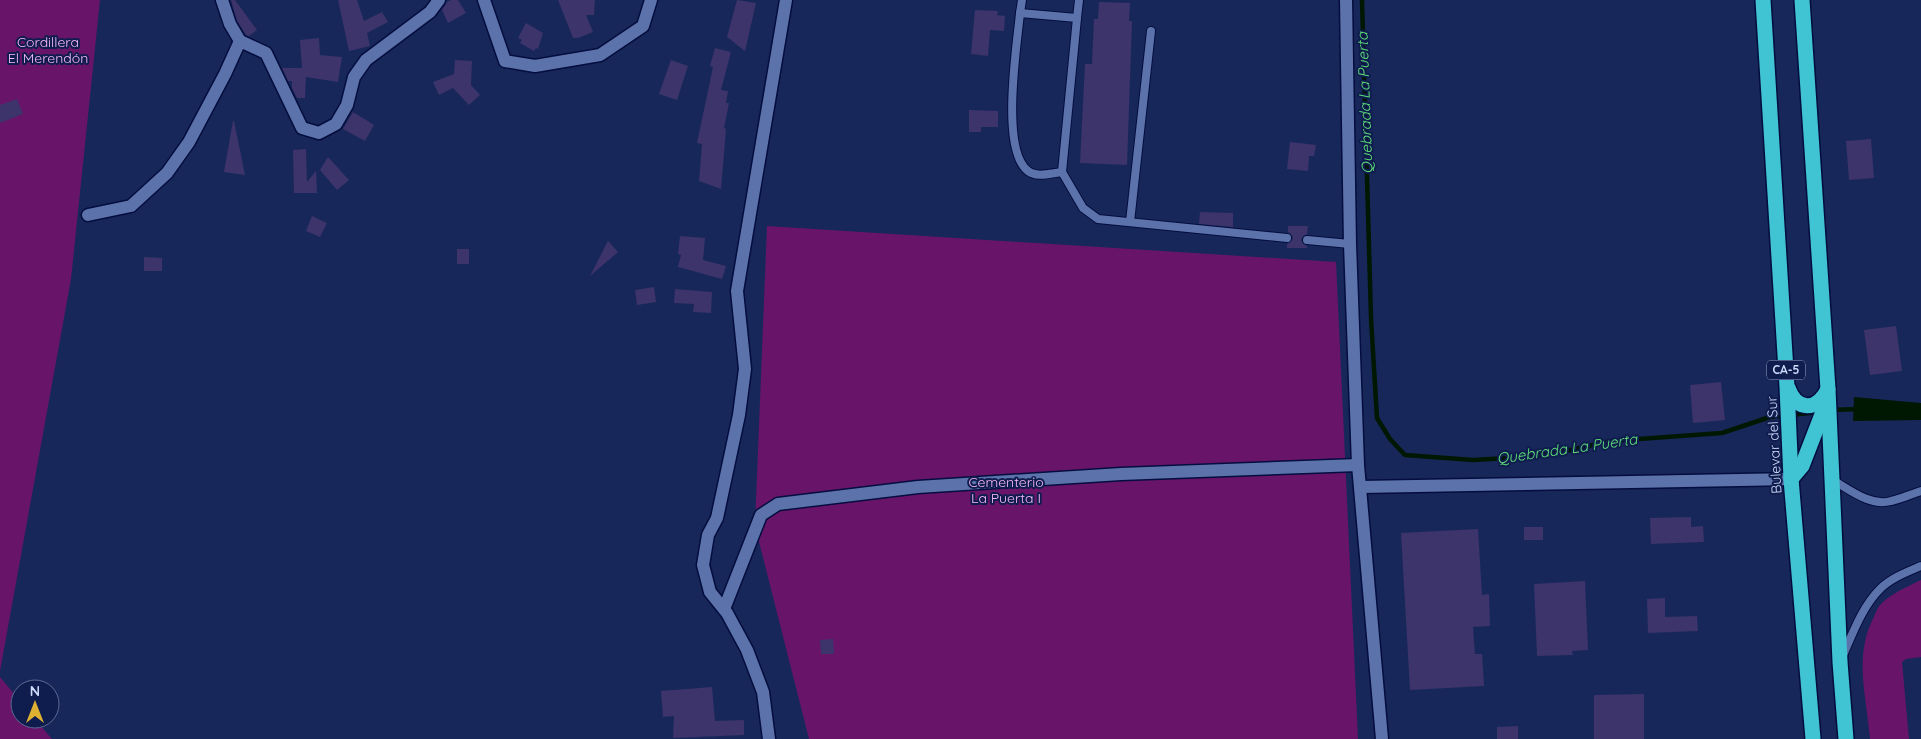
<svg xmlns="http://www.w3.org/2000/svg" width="1921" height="739" viewBox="0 0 1921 739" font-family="Quicksand,sans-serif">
<rect width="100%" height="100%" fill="#18275a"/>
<g fill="#681569">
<path d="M0 0H100L71 279 0 671Z"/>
<path d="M767 226 1336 262 1358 739H809L755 526Z"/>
<path d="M1921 580V657L1906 659 1902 662 1909 739H1870C1867 699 1854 658 1872 621 1875 615 1877 608 1881 604 1892 593 1907 587 1921 580Z"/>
<path d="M0 677 20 701V719H35L52 739H0Z"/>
</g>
<path fill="#001701" d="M1854 397 1921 403V420L1853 421Z"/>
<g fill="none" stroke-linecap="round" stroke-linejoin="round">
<g stroke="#001701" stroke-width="4.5">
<path d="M1362 0 1371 318 1377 418 1390 439 1405 455 1473 460 1508 458 1552 454 1611 441 1722 433 1770 417 1819 412"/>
<path d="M1832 410 1859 409"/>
</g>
</g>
<g fill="#3c346b">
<path d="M231 0H235L257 30 249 36 246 35 237 21Z"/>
<path d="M338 0H357L364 21 382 12 388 22 367 33 370 46 349 51Z"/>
<path d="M451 0H458L466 13 448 23 442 10 447 2Z"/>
<path d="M558 0H595L594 15H586L593 32 578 38H573Z"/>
<path d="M737 0 756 3 745 51 727 37Z"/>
<path d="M1099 2 1130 3 1129 21H1132L1127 165 1080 163 1085 64H1092L1094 19H1098Z"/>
<path d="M975 10 998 11 997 15 1005 16 1004 31 990 30 988 56 971 54Z"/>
<path d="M526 23 543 33 538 49 536 48 534 51 520 43 522 40 518 38Z"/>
<path d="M319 38 320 55 342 57 338 82 306 77 305 98H297L292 88V81H288L282 68H302L300 40Z"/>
<path d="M715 48 731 52 721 90 728 91 726 103H729L724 128 726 129 721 189 699 181 702 144 697 143 713 67 710 66Z"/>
<path d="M455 60 472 61 471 85 480 95 469 105 453 88 439 95 433 82 454 74Z"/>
<path d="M671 60 688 66 677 100 659 94Z"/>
<path d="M17 99 23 114 0 123V105Z"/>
<path d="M969 110 998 111V127H981V132H969Z"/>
<path d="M353 112 374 125 365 141 343 129Z"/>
<path d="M233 121H234L245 175 224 172Z"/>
<path d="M1871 139 1874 178 1849 180 1846 141Z"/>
<path d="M1290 142 1316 145 1314 156H1309L1308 171 1287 169Z"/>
<path d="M306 149 307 182 316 171 317 193H294L293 150Z"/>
<path d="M328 157 349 180 337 190 320 170Z"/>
<path d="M1200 212 1233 213V227L1199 224Z"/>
<path d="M312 216 327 223 320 237 306 231Z"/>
<path d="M1288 226H1308L1307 234 1303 236 1301 240 1303 244 1307 246V248H1287V244L1291 242 1293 238 1291 234 1288 232Z"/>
<path d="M680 236 705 238 703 260 726 266 722 279 678 267 681 255 678 254Z"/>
<path d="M608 241 618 252 590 276Z"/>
<rect x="457" y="249" width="12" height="15"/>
<path d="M144 257 162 258V271H144Z"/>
<path d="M654 287 656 302 637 305 635 290Z"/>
<path d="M675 289 712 292 711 313 693 312 694 304 674 303Z"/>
<path d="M1896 326 1902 371 1870 375 1864 330Z"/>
<path d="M1721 382 1725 420 1693 423 1690 385Z"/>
<path d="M1691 517V527L1703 526 1704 542 1651 544 1650 518Z"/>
<rect x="1524" y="527" width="19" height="13"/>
<path d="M1478 529 1482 595 1489 594 1490 626 1473 627 1475 654H1482L1484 686 1410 690 1401 533Z"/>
<path d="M1585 581 1588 650 1572 651 1573 655 1537 656 1534 584Z"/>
<path d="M1665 598V617L1697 616 1698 631 1648 633 1647 599Z"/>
<path d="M833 639 834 654H821L820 640Z"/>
<path d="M712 687 715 721 744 720V735L673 738 674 716 663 717 661 691Z"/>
<path d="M1644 694V739H1594V695Z"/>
<path d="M1518 726V739H1497V727Z"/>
</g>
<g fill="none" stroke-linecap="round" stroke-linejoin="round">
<defs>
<g id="lane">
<path d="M1020 13 1022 0"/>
<path d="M1077 18 1079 0"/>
<path d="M1062 172C1051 173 1037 178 1028 171 1000 150 1017 45 1020 13L1077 18 1062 172 1083 208 1098 219 1287 238"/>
<path d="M1130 222 1151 31"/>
<path d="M1307 240 1350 244"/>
<path d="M1831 479C1849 489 1870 507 1891 501 1901 499 1911 494 1921 491"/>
<path d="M1843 655C1853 633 1862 607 1880 589 1891 578 1907 572 1921 566"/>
</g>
<g id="street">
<path d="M222 0 230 24 240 41 266 53 302 128 319 133 336 124 347 105 354 77 366 60 430 12 439 0"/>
<path d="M484 0 505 61 535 66 600 55 643 26 651 0"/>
<path d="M1346 0 1350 244 1358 465 1382 739"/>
<path d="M88 215 131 206 167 173 189 142 225 74 240 41"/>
<path d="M1361 487 1791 479"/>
<path d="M724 609 761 515 778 504 918 487 1121 474 1358 465"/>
<path d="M769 739 763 692 747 650 727 613 710 592 703 565 708 535 717 518 739 415 745 369 737 291 786 0"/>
</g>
<g id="highway">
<path d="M1763 0 1787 387 1791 479 1813 739"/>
<path d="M1802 0 1828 389 1840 662 1846 739"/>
<path d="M1788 388C1797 412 1817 411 1828 389"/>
<path d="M1791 479 1802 466 1826 404"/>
</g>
</defs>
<use href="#lane" stroke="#040d3d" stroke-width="10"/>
<use href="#street" stroke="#040d3d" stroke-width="15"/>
<use href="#highway" stroke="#040d3d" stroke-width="18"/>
<use href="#lane" stroke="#5c72ab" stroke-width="8"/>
<use href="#street" stroke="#5c72ab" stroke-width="12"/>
<use href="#highway" stroke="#40c3d3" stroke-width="15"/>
</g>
<g text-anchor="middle" stroke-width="4" stroke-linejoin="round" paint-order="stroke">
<rect fill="#0f1d4e" stroke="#94a2c7" stroke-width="1" x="1767" y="360.5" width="38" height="19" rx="4"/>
<g font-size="12" font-weight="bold" fill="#cddbfb">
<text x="1786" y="374">CA-5</text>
</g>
<g font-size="14" fill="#fbbaf9" stroke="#0f1d4e">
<text x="48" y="47">Cordillera<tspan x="48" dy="16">El Merendón</tspan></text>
<text x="1006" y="487">Cementerio<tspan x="1006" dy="16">La Puerta I</tspan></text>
</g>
<g font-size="14" fill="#cddbfb" stroke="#0f1d4e">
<text transform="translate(1774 445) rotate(-93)" y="5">Bulevar del Sur</text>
</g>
<g font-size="15" font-style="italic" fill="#5fe077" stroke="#0f1d4e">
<text transform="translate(1365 103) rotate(-92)" y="5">Quebrada La Puerta</text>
<text transform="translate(1567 449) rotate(-8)" y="5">Quebrada La Puerta</text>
</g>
</g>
<g transform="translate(35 704)"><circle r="24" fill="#0f1d4e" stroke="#5b6993"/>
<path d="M0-4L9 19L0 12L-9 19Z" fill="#dfb133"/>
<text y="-8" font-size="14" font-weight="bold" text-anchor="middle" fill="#cddbfb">N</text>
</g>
</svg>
